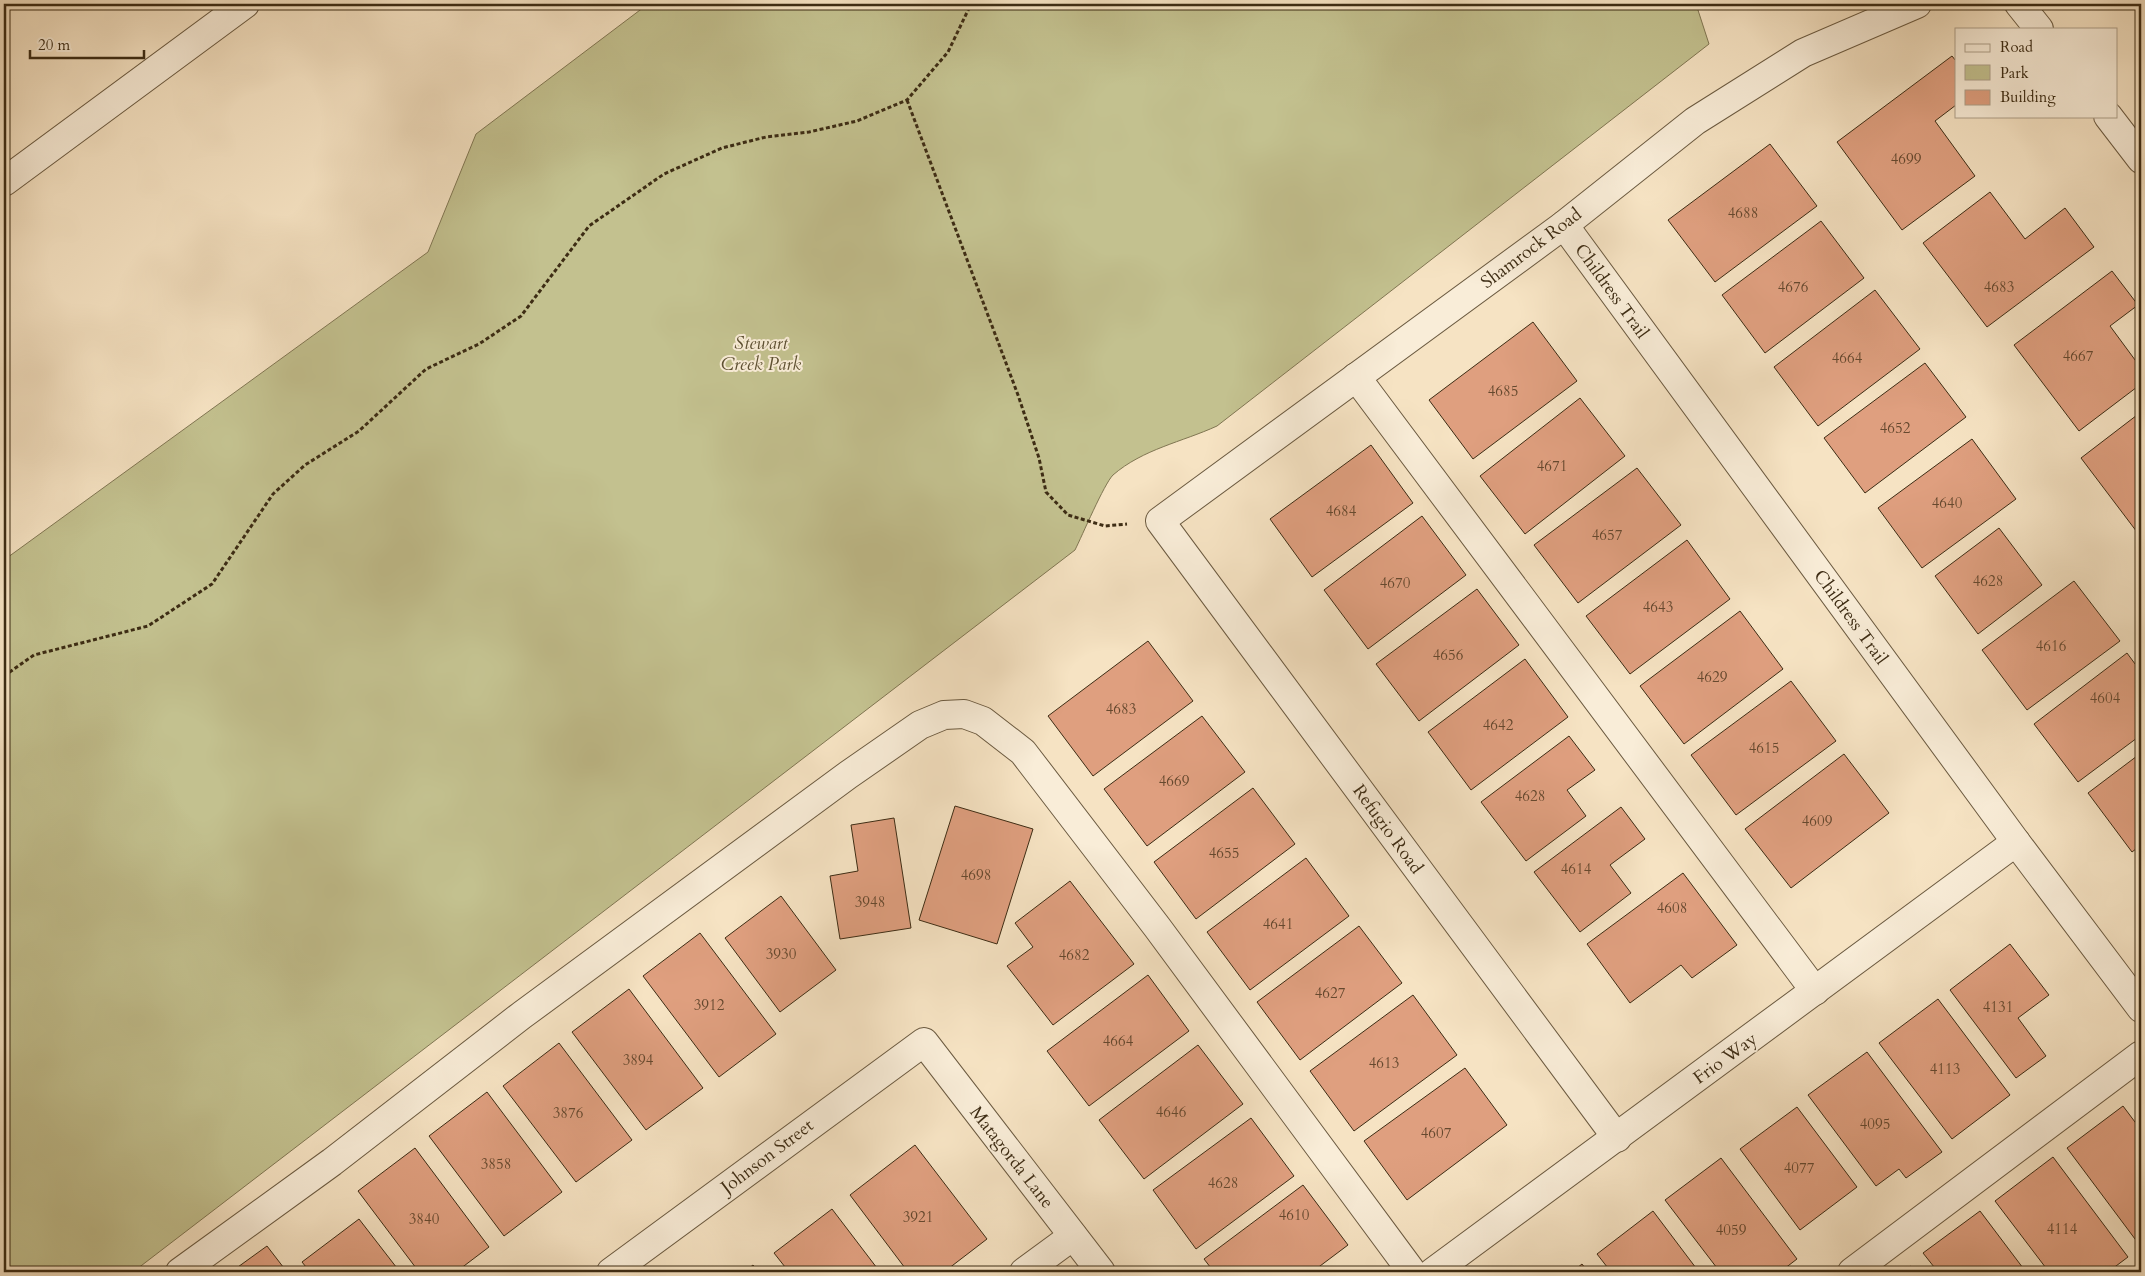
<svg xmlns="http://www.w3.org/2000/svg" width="2145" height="1276" viewBox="0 0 2145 1276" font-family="Cardo,serif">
<rect width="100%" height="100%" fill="#f6e3c3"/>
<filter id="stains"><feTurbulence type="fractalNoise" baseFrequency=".004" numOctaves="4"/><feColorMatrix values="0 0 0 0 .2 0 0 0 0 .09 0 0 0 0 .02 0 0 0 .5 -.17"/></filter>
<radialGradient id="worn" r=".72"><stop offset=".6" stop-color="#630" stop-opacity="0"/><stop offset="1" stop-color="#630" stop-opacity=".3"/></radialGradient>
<path fill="#c3c18f" stroke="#807652" d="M648 4H1696L1709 44 1217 426C1182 442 1143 449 1113 475 1104 484 1082 536 1075 550L133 1272H4V560L428 252 476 134Z"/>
<g fill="#df9f7f" stroke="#3d2c14">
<path d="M1952 56 1956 61V105L1935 121 1975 176 1902 230 1837 142Z"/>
<path d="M1770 144 1817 206 1715 282 1668 220Z"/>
<path d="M1990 192 2025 239 2065 208 2094 247 1987 327 1923 243Z"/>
<path d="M1821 221 1864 278 1765 353 1722 295Z"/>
<path d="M2112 271 2138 305 2110 326 2141 368V384L2079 431 2014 345Z"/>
<path d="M1875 290 1920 349 1818 426 1774 367Z"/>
<path d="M1533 322 1577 381 1473 459 1429 400Z"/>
<path d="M1925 363 1966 417 1865 493 1824 438Z"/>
<path d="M1580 398 1625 456 1525 534 1480 476Z"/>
<path d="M2141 412V535L2140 536 2081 458Z"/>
<path d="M1972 439 2016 499 1922 568 1878 508Z"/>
<path d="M1371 445 1413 503 1312 577 1270 519Z"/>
<path d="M1637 468 1681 525 1578 603 1534 545Z"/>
<path d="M1422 516 1466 575 1368 649 1324 590Z"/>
<path d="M1999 528 2042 585 1978 634 1935 576Z"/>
<path d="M1687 540 1730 599 1630 674 1586 616Z"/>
<path d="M2074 581 2120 641 2027 710 1982 650Z"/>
<path d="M1477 589 1519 645 1419 721 1376 664Z"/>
<path d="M1740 611 1783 669 1684 744 1640 686Z"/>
<path d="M1148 641 1193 701 1093 776 1048 716Z"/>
<path d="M2127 653 2141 672V735L2078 782 2034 724Z"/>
<path d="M1525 659 1568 717 1471 790 1428 732Z"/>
<path d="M1791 681 1836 741 1736 815 1691 755Z"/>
<path d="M1202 716 1245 772 1147 846 1104 789Z"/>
<path d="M1569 736 1595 770 1567 790 1586 816 1526 861 1481 802Z"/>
<path d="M2141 753V845L2132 852 2088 793Z"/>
<path d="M1844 754 1889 813 1791 888 1745 829Z"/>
<path d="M1253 788 1295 844 1196 919 1154 862Z"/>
<path d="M955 806 1033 829 997 944 919 920Z"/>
<path d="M1621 807 1645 839 1610 865 1631 893 1580 932 1534 872Z"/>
<path d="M894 818 911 928 840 939 830 876 858 871 851 825Z"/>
<path d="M1306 858 1349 916 1250 990 1207 932Z"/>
<path d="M1683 873 1737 945 1692 978 1681 965 1630 1003 1587 944Z"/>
<path d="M1070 881 1134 964 1053 1025 1007 966 1033 947 1015 923Z"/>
<path d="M781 896 836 970 780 1012 725 938Z"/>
<path d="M1359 926 1402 983 1300 1060 1257 1002Z"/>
<path d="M700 933 776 1034 719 1077 643 976Z"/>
<path d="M2010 944 2049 995 2018 1018 2046 1056 2016 1078 1950 990Z"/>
<path d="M1148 975 1189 1031 1089 1106 1047 1051Z"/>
<path d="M629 989 703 1088 646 1130 572 1032Z"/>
<path d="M1413 995 1457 1055 1354 1131 1310 1071Z"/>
<path d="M1938 999 2010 1095 1952 1139 1879 1043Z"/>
<path d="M559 1043 632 1140 576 1182 503 1086Z"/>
<path d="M1198 1045 1243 1104 1144 1179 1099 1120Z"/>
<path d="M1867 1052 1942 1152 1906 1178 1899 1169 1876 1186 1808 1095Z"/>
<path d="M1465 1068 1507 1125 1407 1200 1364 1141Z"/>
<path d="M487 1092 562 1192 504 1236 429 1136Z"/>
<path d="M2123 1106 2141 1130V1247L2067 1148Z"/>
<path d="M1797 1107 1857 1187 1800 1230 1740 1149Z"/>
<path d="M1251 1118 1294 1176 1196 1249 1153 1190Z"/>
<path d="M915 1145 987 1239 944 1272H908L850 1195Z"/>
<path d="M415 1148 489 1247 456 1272H419L358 1191Z"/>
<path d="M2053 1157 2128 1257 2108 1272H2049L1995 1201Z"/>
<path d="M1721 1158 1797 1259 1780 1272H1720L1665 1200Z"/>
<path d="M1303 1185 1348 1245 1312 1272H1214L1204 1259Z"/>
<path d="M832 1209 880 1272H789L774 1253Z"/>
<path d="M1653 1211 1699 1272H1611L1597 1254Z"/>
<path d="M1980 1211 2026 1272H1938L1923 1253Z"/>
<path d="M359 1219 400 1272H310L302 1262Z"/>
<path d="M267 1246 287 1272H231Z"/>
<path d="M1582 1264 1588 1272H1572Z"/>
<path d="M753 1265 759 1272H744Z"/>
<path d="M1911 1266 1916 1272H1903Z"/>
</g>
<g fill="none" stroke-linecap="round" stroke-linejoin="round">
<defs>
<g id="minor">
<path d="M2019 4 2039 29"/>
<path d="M2108 116 2141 159"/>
<path d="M4 182 245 4"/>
<path d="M1564 225 2016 842 2141 1008"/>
<path d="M1356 377 1815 991"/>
<path d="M1617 1138 1160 521 1564 225 1695 121 1803 53 1917 4"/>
<path d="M180 1272 332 1162 522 1015 848 775 920 725 944 715 964 714 983 721 1023 752 1157 927 1412 1272"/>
<path d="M611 1272 924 1042 1101 1272"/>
<path d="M1024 1272 1073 1236"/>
<path d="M1433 1272 2016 842"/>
<path d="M1852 1272 2141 1055"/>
</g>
</defs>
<use href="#minor" stroke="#6b5a40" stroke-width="30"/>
<g stroke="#3d2c14" stroke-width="3" stroke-dasharray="4 2.5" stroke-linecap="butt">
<path d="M907 100 1018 395 1039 458 1046 492 1068 515 1105 526 1127 524"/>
<path d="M4 676 34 655 148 626 212 584 273 494 305 465 359 431 426 369 479 344 521 316 589 226 664 174 722 148 766 137 809 132 857 121 907 100 948 52 971 4"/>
</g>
<use href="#minor" stroke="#f9edd8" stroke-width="28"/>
</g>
<g text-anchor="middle" stroke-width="4" stroke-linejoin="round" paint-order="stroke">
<g font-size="15" fill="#66492f">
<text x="1906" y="164">4699</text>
<text x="1743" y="218">4688</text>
<text x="1793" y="292">4676</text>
<text x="1999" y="292">4683</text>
<text x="2078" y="361">4667</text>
<text x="1847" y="363">4664</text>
<text x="1503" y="396">4685</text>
<text x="1895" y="433">4652</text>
<text x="1552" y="471">4671</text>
<text x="1947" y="508">4640</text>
<text x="1341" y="516">4684</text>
<text x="1607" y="540">4657</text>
<text x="1988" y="586">4628</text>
<text x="1395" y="588">4670</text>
<text x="1658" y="612">4643</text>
<text x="2051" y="651">4616</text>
<text x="1448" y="660">4656</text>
<text x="1712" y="682">4629</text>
<text x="2105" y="703">4604</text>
<text x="1121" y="714">4683</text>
<text x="1498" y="730">4642</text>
<text x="1764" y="753">4615</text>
<text x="1174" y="786">4669</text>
<text x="1530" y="801">4628</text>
<text x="1817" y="826">4609</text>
<text x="1224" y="858">4655</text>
<text x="1576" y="874">4614</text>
<text x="976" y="880">4698</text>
<text x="870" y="907">3948</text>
<text x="1672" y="913">4608</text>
<text x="1278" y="929">4641</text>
<text x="781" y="959">3930</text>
<text x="1074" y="960">4682</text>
<text x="1330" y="998">4627</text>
<text x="709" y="1010">3912</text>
<text x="1998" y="1012">4131</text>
<text x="1118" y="1046">4664</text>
<text x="638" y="1065">3894</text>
<text x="1384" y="1068">4613</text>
<text x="1945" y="1074">4113</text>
<text x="1171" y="1117">4646</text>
<text x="568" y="1118">3876</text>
<text x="1875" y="1129">4095</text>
<text x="1436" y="1138">4607</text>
<text x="496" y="1169">3858</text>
<text x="1799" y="1173">4077</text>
<text x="1223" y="1188">4628</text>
<text x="1294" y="1220">4610</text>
<text x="918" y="1222">3921</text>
<text x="424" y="1224">3840</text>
<text x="2062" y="1234">4114</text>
<text x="1731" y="1235">4059</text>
</g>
<g font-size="18" fill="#3d2c14" stroke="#f9edd8">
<text transform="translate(1531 248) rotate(-37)" y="6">Shamrock Road</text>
<text transform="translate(1612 291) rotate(54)" y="6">Childress Trail</text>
<text transform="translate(1851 617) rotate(54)" y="6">Childress Trail</text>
<text transform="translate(1388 829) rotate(54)" y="6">Refugio Road</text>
<text transform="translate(1725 1058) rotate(-36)" y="6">Frio Way</text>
<text transform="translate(767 1156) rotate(-37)" y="6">Johnson Street</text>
<text transform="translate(1012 1157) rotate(52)" y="6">Matagorda Lane</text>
</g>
<g font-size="18" font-style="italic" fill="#5e5133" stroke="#f9edd8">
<text x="761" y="349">Stewart<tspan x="761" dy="21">Creek Park</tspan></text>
</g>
</g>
<rect width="2145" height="1276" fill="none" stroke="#f6e3c3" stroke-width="20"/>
<rect x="5" y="5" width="2135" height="1266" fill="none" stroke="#3d2c14" stroke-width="2.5"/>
<rect x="10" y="10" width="2125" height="1256" fill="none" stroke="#3d2c14"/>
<rect x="1955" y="28" width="162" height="90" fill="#f9edd8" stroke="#aea08a"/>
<rect x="1965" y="44" width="25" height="8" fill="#f9edd8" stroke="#aea08a"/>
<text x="2000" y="52" font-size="15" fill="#3d2c14">Road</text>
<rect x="1965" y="65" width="25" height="15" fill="#c3c18f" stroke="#aea08a"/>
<text x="2000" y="78" font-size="15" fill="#3d2c14">Park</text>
<rect x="1965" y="90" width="25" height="15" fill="#df9f7f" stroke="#aea08a"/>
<text x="2000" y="102" font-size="15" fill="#3d2c14">Building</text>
<path d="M30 50v8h114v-8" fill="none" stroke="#3d2c14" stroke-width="2.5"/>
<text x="38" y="50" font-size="15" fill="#3d2c14" stroke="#f9edd8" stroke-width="4" paint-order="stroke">20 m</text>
<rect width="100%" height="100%" filter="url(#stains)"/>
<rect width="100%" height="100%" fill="url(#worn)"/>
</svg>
